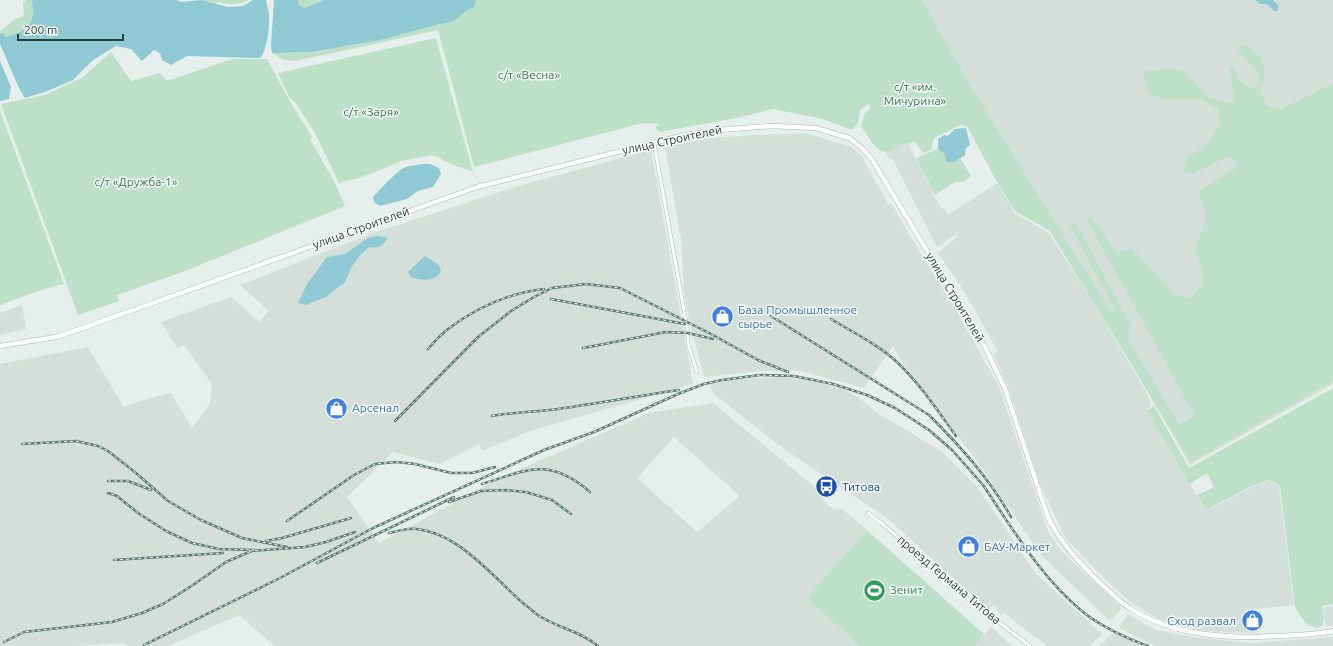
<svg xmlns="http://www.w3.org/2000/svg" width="1333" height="646" viewBox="0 0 1333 646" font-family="Ubuntu,sans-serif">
<rect width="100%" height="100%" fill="#e6efeb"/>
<g fill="#d4dfda" fill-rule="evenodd">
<path d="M920 0H1333V384L1190 465Z"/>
<path d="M806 133 852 147 862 157 889 205 892 204 910 236 956 310 999 387 1048 531 1061 551 1122 608 1110 621 1041 555 980 465 898 356 893 346 864 388 801 371H760L704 377 689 320 684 292 681 239 665 147 701 139 753 135Z"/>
<path d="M908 143 941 209 944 208 948 215 997 183 1015 213 1049 233 1092 300 1148 395 1151 406 1147 409 1206 511 1252 487 1269 481 1279 486 1294 605 1254 609 1258 633 1225 632 1198 630 1158 619 1133 604 1112 586 1065 538 1040 483 1008 386 993 354 998 352 966 294 938 253 958 236 957 234 937 247 892 158 889 159 885 152 902 144 903 145Z"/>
<path d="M651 150 693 384 527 432 482 451 479 444 440 464 393 452 347 497 379 543 506 475 649 413 713 403 821 492 824 501 834 510 842 509 867 530 807 598 860 646H275L239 615 168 646H130L124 643 75 646H0V364L88 347 124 407 136 402 171 393 192 428 210 404 212 384 184 345 178 349 161 322 231 297 259 322 269 311 240 285 376 232 522 185ZM674 437 740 496 697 532 637 478Z"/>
<path d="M22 305 26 329 0 335V313Z"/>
<path d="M779 377 811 380 843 389 859 398 876 412 941 451 977 487 1037 575 1102 634 1090 646H1047L1004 613 1002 615 996 610 998 608 994 605 988 610 887 518 783 448 715 395 709 385 729 380 754 378Z"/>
<path d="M1333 606V625L1326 627 1323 608Z"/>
<path d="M1128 614 1156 630 1192 637 1251 643 1333 637V646H1155L1119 628Z"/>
<path d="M991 627 1012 646H974Z"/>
<path d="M1113 633 1137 643 1144 646H1099Z"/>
</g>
<g fill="#bfe0c8">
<path d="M26 0H32C32 4 33 9 33 13 32 29 19 33 6 37L3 33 0 34V31L15 19 24 16 23 3Z"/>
<path d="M201 0H249C238 5 230 5 219 2L216 4Z"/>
<path d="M298 0H324L304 8 299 5Z"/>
<path d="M476 0H922L973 90 1109 309 1116 312 1070 226 1076 223 1131 325 1129 341 1179 424 1195 416 1086 219 1091 217 1117 253 1132 248 1175 294 1189 299 1203 284 1202 270 1195 251 1207 216 1198 191 1235 169 1236 161 1229 156 1193 174 1184 172 1186 159 1206 145 1220 125 1219 109 1200 99H1163L1149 93 1143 77 1146 71 1173 69 1185 71 1206 96 1220 101 1232 103 1234 98 1229 68 1234 66C1238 80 1241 83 1255 89L1261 84C1257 65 1249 64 1238 50L1242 44C1264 54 1269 68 1260 90L1267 105 1278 110 1333 84V381L1191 462 1050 231 1015 211 997 182 967 126 961 125 934 138 931 150 923 153 915 142 903 145 902 144C897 146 890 152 885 152 876 152 866 133 861 126L865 113 870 109 869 104 860 110C859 118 859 126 851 130L823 119 773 109 741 117 660 132 655 128 659 124 643 123 474 167 438 30 296 61 284 60 272 53 311 52 440 24C460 23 458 13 473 7Z"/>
<path d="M436 38 473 172 453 165 433 155 401 161 376 172 356 179 339 183 314 131 295 102 290 98 278 73Z"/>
<path d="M111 52 131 81 160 73 167 81 232 59H267L289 100 312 137 310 139 335 183 345 206 185 271 117 295 119 301 78 315 1 104 45 95 83 77Z"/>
<path d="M0 111 64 284 41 290 0 305Z"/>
<path d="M938 149 945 153 946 162H954L960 158 971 176 963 182H955L935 195 916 158Z"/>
<path d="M1333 388V604L1322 606 1324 618 1323 625 1317 628 1306 624 1295 607 1280 486 1269 480 1252 486 1206 510 1197 495 1214 487 1207 473 1190 484 1147 411 1154 406 1189 468Z"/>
<path d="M867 530 984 634 974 646H860L807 598Z"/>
</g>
<g fill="#8ec9d4">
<path d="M32 0H176L182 2 201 0 228 7 243 6 253 0H266C266 5 269 10 269 15 270 25 267 51 260 58L187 56 171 65 162 60 160 53 154 50 142 61 131 49 116 46 93 60 73 80 45 92 25 98 19 88 0 44V34L3 33 6 37C19 33 32 29 33 13 33 9 32 4 32 0Z"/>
<path d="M274 0H298L299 5 304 8 324 0H476L474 7C458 13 460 23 440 24L380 40 311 52 272 53 271 45Z"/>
<path d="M1255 0H1273L1278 5V11H1274L1267 4H1260Z"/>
<path d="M0 61 11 87 9 99 0 101Z"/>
<path d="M966 128 970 145 966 148 965 155 954 162H946L945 154 938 149V139L944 135 948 136 955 129Z"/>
<path d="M422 164H430L439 168 441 174 433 187 418 191 407 199 380 206 374 202 373 197C380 190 397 170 406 167 411 165 416 166 422 164Z"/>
<path d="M377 236 388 238C382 246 378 249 369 247L361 254 352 266 345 282 326 297 306 305 298 303 307 284 327 257 345 254 368 238Z"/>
<path d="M425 256 439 265 441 272C433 282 423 281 411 277L408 272Z"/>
</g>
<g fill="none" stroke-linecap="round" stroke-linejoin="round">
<defs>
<g id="minor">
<path d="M654 143 688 333V344L697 372"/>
<path d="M868 513 885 526 963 595 1030 646"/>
</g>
<path id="secondary" d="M0 346 56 337 80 329 477 187 681 136 718 130 772 126 816 128 849 138 862 148 873 161 986 349 1005 389 1048 517C1058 539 1074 557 1092 575 1103 586 1117 600 1131 609 1175 636 1228 639 1278 636 1296 635 1315 635 1333 631"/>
</defs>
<use href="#minor" stroke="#a8b8b2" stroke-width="4"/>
<use href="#secondary" stroke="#a4bbb3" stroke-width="5.5"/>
<use href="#minor" stroke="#fff" stroke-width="3"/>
<use href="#secondary" stroke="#fff" stroke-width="4.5"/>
<defs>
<g id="rail">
<path d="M551 299 685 324"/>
<path d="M771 316 929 415C960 446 990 479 1011 517"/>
<path d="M831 319C854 333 879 345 898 363 920 384 938 411 956 436"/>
<path d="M583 348 666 332 688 333 713 339"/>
<path d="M428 349C434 342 440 335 448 329 476 308 509 293 544 289"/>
<path d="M492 416C514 412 536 412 558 409 599 403 639 396 679 390"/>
<path d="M395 421 478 337 511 311 534 297 552 288 586 284 620 288 711 334 758 360 788 372"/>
<path d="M22 444 76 441 98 446 108 451 136 473 168 501 201 520 242 538 287 547"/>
<path d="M108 481H128L151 490"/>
<path d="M482 484C528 470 548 456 590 492"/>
<path d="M449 502 481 491 506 490 526 492 552 500 571 514"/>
<path d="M287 521 354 475 375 464 396 462 415 464 451 473H472L495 467"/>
<path d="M389 533C398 531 407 528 416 529 459 533 493 577 524 604 530 608 535 614 541 617 559 628 582 632 598 646"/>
<path d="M266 541 282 538 351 518"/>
<path d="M249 551 305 547 326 542 355 532"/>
<path d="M114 560 223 553"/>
<path d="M317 563 454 497"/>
<path d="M4 642 24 632 112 622 142 613 163 604 193 585 226 562 254 550 219 549 192 543 166 531 138 513 117 496 108 493"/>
<path d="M144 645 280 578 373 528 544 450 594 432 678 394 704 384 722 380 760 375 794 376 833 384 867 395 895 408 929 430 952 450 983 485C1013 529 1041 578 1083 612 1102 627 1126 638 1148 646"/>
</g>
</defs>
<use href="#rail" stroke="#5f7d75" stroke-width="2.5"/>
<use href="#rail" stroke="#f7fbf9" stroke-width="1" stroke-dasharray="3" stroke-linecap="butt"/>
</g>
<defs>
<symbol id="shop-disc" viewBox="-11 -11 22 22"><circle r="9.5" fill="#3f7fe0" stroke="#f7fbf9"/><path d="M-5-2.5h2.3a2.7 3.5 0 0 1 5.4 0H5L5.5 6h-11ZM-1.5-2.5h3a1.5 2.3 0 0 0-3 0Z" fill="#fff"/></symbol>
<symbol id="bus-disc" viewBox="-11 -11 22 22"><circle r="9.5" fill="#1a4fb4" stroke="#f7fbf9"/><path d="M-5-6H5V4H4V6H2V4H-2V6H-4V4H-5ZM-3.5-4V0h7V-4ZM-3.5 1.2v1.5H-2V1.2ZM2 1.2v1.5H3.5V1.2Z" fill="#fff"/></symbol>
<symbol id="stadium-disc" viewBox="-11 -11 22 22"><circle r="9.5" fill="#2e9e5b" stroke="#f7fbf9"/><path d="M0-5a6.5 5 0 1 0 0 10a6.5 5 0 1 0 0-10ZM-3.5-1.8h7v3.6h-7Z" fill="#fff"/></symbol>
</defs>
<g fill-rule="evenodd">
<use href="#shop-disc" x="710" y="304" width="25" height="25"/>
<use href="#shop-disc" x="324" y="396" width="25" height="25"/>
<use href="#bus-disc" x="814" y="474" width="25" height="25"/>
<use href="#shop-disc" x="956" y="534" width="25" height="25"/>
<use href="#stadium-disc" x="862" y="578" width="25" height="25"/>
<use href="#shop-disc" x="1240" y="608" width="25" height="25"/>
</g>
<g text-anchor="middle" stroke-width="3" stroke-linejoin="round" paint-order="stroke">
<g font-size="12" fill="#2d7a4b" stroke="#f7fbf9">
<text x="529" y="79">с/т «Весна»</text>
<text x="915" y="91">с/т «им.<tspan x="915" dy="14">Мичурина»</tspan></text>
<text x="371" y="116">с/т «Заря»</text>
<text x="136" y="186">с/т «Дружба-1»</text>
</g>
<g font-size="12" fill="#24423a" stroke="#f7fbf9">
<text transform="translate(672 140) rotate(-12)" y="4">улица Строителей</text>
<text transform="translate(361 228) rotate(-20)" y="4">улица Строителей</text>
<text transform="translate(955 297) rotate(59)" y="4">улица Строителей</text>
<text transform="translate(949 580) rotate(40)" y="4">проезд Германа Титова</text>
</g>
<g font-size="12" fill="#366cbe" stroke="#f7fbf9" text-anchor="start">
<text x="738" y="314">База Промышленное<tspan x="738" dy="14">сырье</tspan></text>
<text x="352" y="412">Арсенал</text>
<text x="984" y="551">БАУ-Маркет</text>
<text x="1236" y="625" text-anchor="end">Сход развал</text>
</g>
<g font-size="12" fill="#164399" stroke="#f7fbf9" text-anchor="start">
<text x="842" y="491">Титова</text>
</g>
<g font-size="12" fill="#27864d" stroke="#f7fbf9" text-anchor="start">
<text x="890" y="594">Зенит</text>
</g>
</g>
<path d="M18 34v6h105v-6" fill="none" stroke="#24423a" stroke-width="2"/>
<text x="24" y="34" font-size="12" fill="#24423a" stroke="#f7fbf9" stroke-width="3" paint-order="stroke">200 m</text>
</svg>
